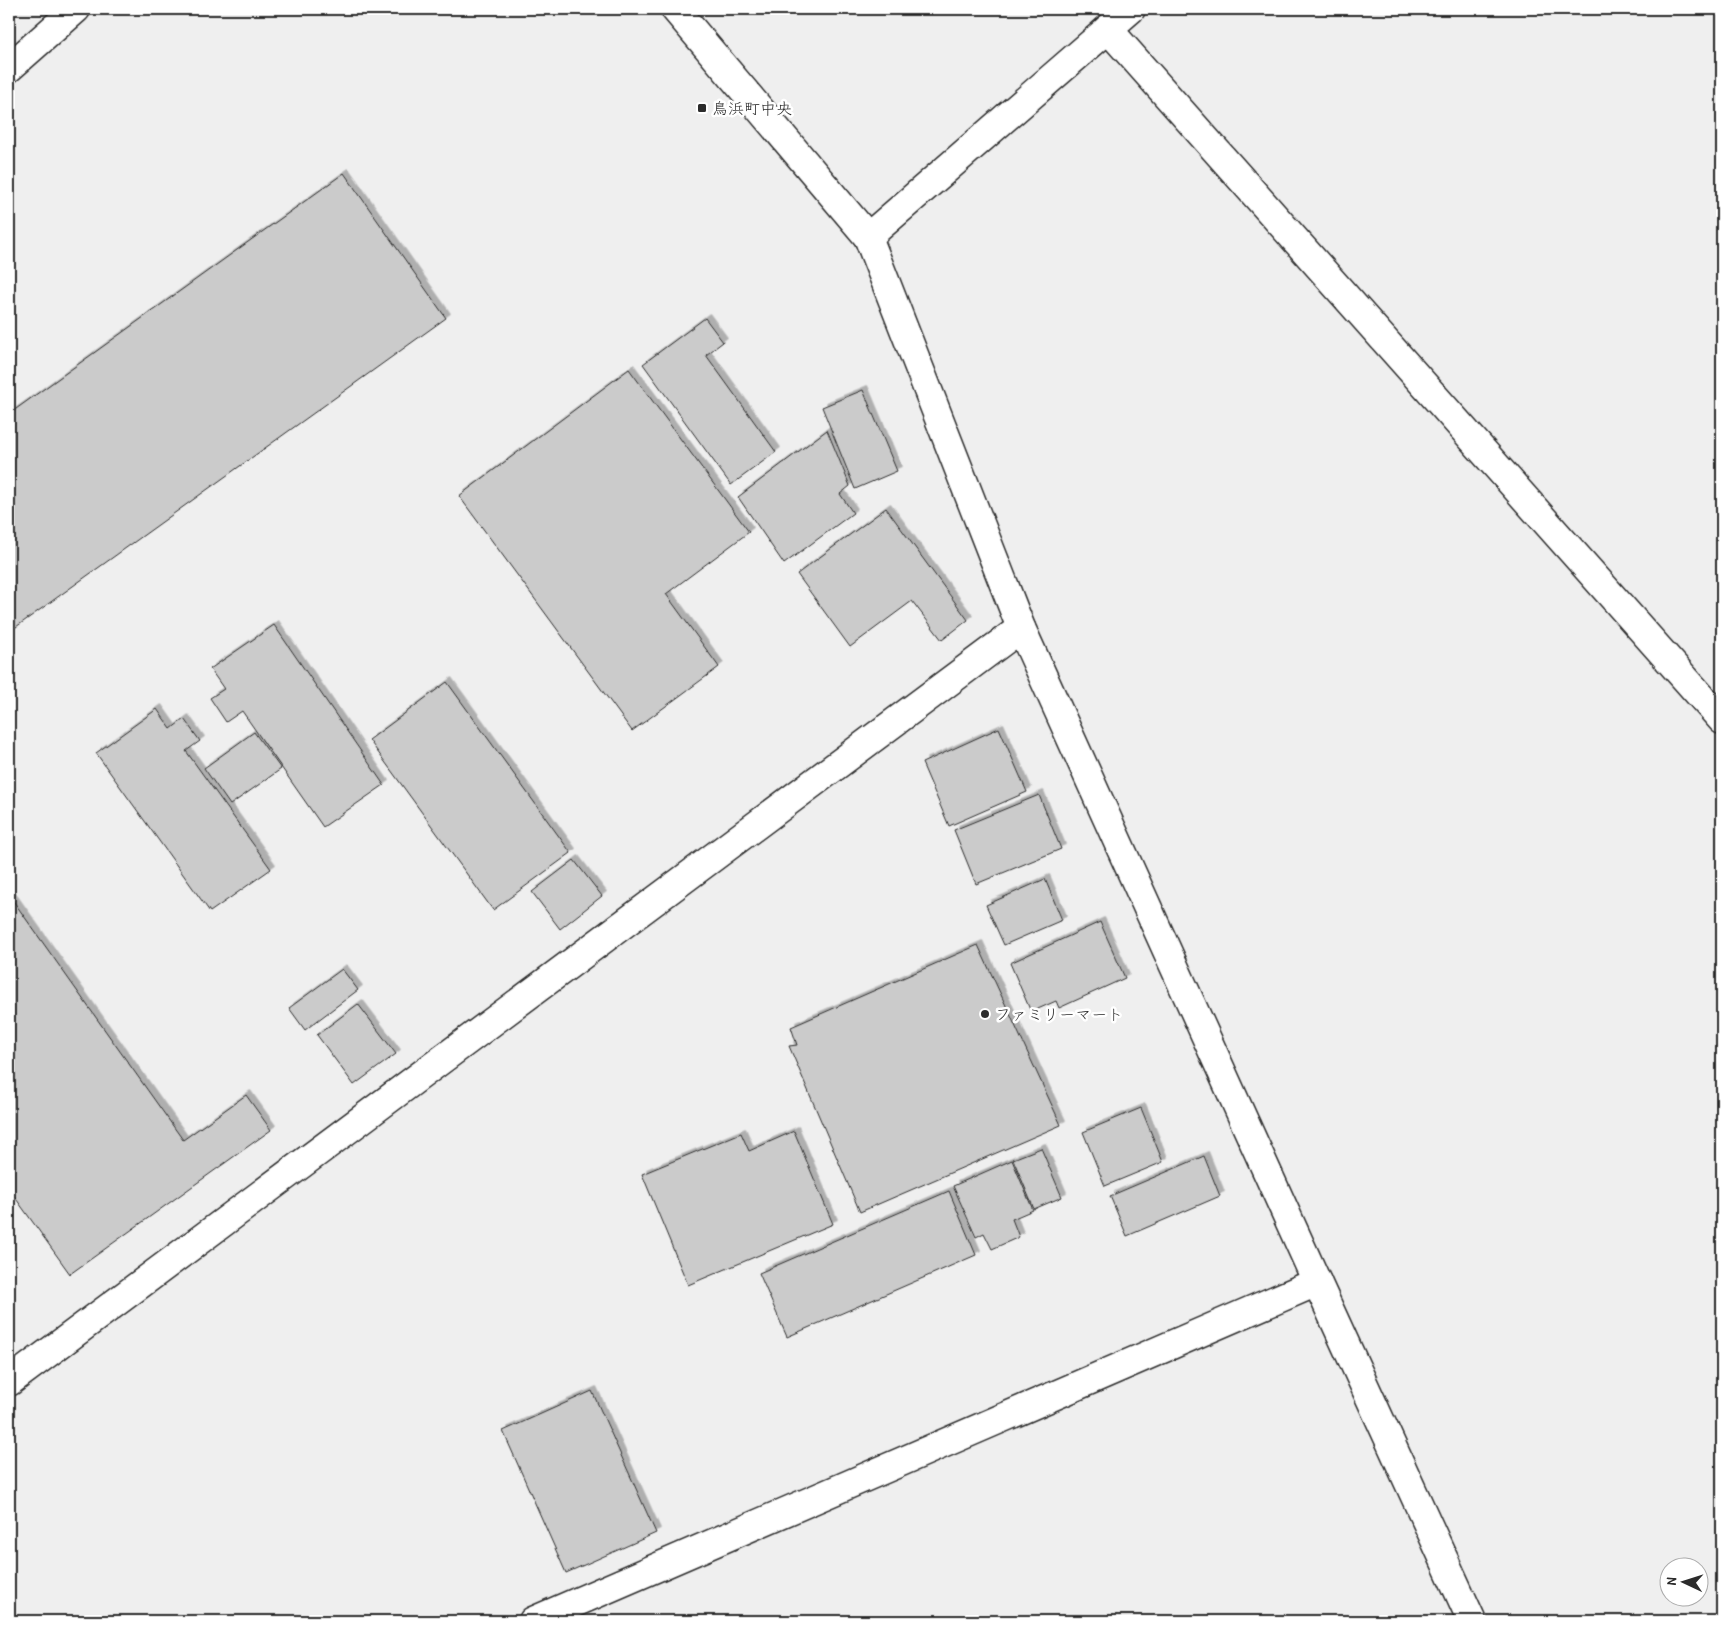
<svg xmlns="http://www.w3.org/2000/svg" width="1731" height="1630" viewBox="0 0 1731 1630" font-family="'Patrick Hand','Klee One',sans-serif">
<defs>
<filter id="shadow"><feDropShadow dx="4.5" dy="-4.5" stdDeviation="0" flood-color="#0004"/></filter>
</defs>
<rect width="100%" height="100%" fill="#fff"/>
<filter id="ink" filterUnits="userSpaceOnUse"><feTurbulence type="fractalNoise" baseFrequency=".02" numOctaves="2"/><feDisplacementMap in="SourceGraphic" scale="10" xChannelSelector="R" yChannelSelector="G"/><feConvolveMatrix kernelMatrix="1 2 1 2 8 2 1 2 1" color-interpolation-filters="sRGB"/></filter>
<g filter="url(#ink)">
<path fill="#efefef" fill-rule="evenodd" d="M9 9H1722V1621H9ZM1668 1568H1698V1598H1668Z"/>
<g fill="#cbcbcb" stroke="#2b2b2b" filter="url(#shadow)">
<path d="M344 173 446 318 9 632V414Z"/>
<path d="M705 318 723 342 706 355 776 452 731 485 643 364Z"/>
<path d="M629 369 749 532 666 594 719 667 632 731 459 496Z"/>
<path d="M863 390 897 471 855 489 822 407Z"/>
<path d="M827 430 850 486 840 494 853 513 784 564 738 497Z"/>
<path d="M886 508 968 620 942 640 912 601 850 647 797 574Z"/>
<path d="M274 625 384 785 323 827 242 711 226 722 210 698 224 689 210 669Z"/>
<path d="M447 682 571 853 493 910 369 740Z"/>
<path d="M157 709 171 729 184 719 200 741 186 751 271 869 210 912 96 753Z"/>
<path d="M999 728 1027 792 949 826 922 763Z"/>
<path d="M254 732 281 769 230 805 204 768Z"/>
<path d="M1039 795 1061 849 976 884 954 830Z"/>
<path d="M574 860 602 896 560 929 532 892Z"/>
<path d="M1045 879 1062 920 1004 945 986 905Z"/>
<path d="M9 895 183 1140 246 1095 271 1130 70 1274 9 1189Z"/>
<path d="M1100 922 1125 978 1059 1008 1056 1001 1031 1012 1010 963Z"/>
<path d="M978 945 1061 1125 860 1212 789 1046 797 1045 791 1027Z"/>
<path d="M342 969 358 990 305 1030 289 1008Z"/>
<path d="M358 1004 396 1054 354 1085 317 1035Z"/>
<path d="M1141 1108 1163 1162 1105 1186 1083 1132Z"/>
<path d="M794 1131 833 1224 688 1285 642 1174 741 1133 749 1151Z"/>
<path d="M1041 1148 1062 1197 1034 1209 1013 1159Z"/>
<path d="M1204 1156 1220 1196 1127 1236 1110 1196Z"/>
<path d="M1012 1160 1033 1210 1012 1219 1019 1237 992 1249 984 1233 976 1237 953 1186Z"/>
<path d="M949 1191 976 1255 787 1337 759 1273Z"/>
<path d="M592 1391 656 1533 566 1573 503 1431Z"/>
</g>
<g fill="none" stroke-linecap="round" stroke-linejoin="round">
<defs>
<g id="minor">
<path d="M675 9 868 237 1021 628 1317 1282 1472 1621"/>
<path d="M1108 29 1722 720"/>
<path d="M9 68 76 9"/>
<path d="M868 237 1131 9"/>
<path d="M9 1382 1021 628"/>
<path d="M533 1621 1317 1282"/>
</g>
</defs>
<use href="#minor" stroke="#2b2b2b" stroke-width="31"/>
<use href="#minor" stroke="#fff" stroke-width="28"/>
</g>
</g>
<g fill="#2b2b2b" stroke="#fff" stroke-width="2">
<rect x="697" y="103" width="10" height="10" rx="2.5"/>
<circle cx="985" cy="1014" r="5"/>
</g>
<g text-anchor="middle" stroke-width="5" stroke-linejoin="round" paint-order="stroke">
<g font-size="16" fill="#2b2b2b" stroke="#fff" text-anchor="start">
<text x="712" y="114">鳥浜町中央</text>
<text x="995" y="1020">ファミリーマート</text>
</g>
</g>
<rect width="1731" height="1630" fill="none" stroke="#fff" stroke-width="30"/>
<rect x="15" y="15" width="1701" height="1600" fill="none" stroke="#2b2b2b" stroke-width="2" filter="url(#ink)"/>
<g transform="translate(1684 1582) rotate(274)"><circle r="24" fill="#ffffff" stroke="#aaaaaa"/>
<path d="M0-4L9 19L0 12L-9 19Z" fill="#2b2b2b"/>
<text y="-8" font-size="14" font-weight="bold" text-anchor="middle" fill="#2b2b2b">N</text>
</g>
</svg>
